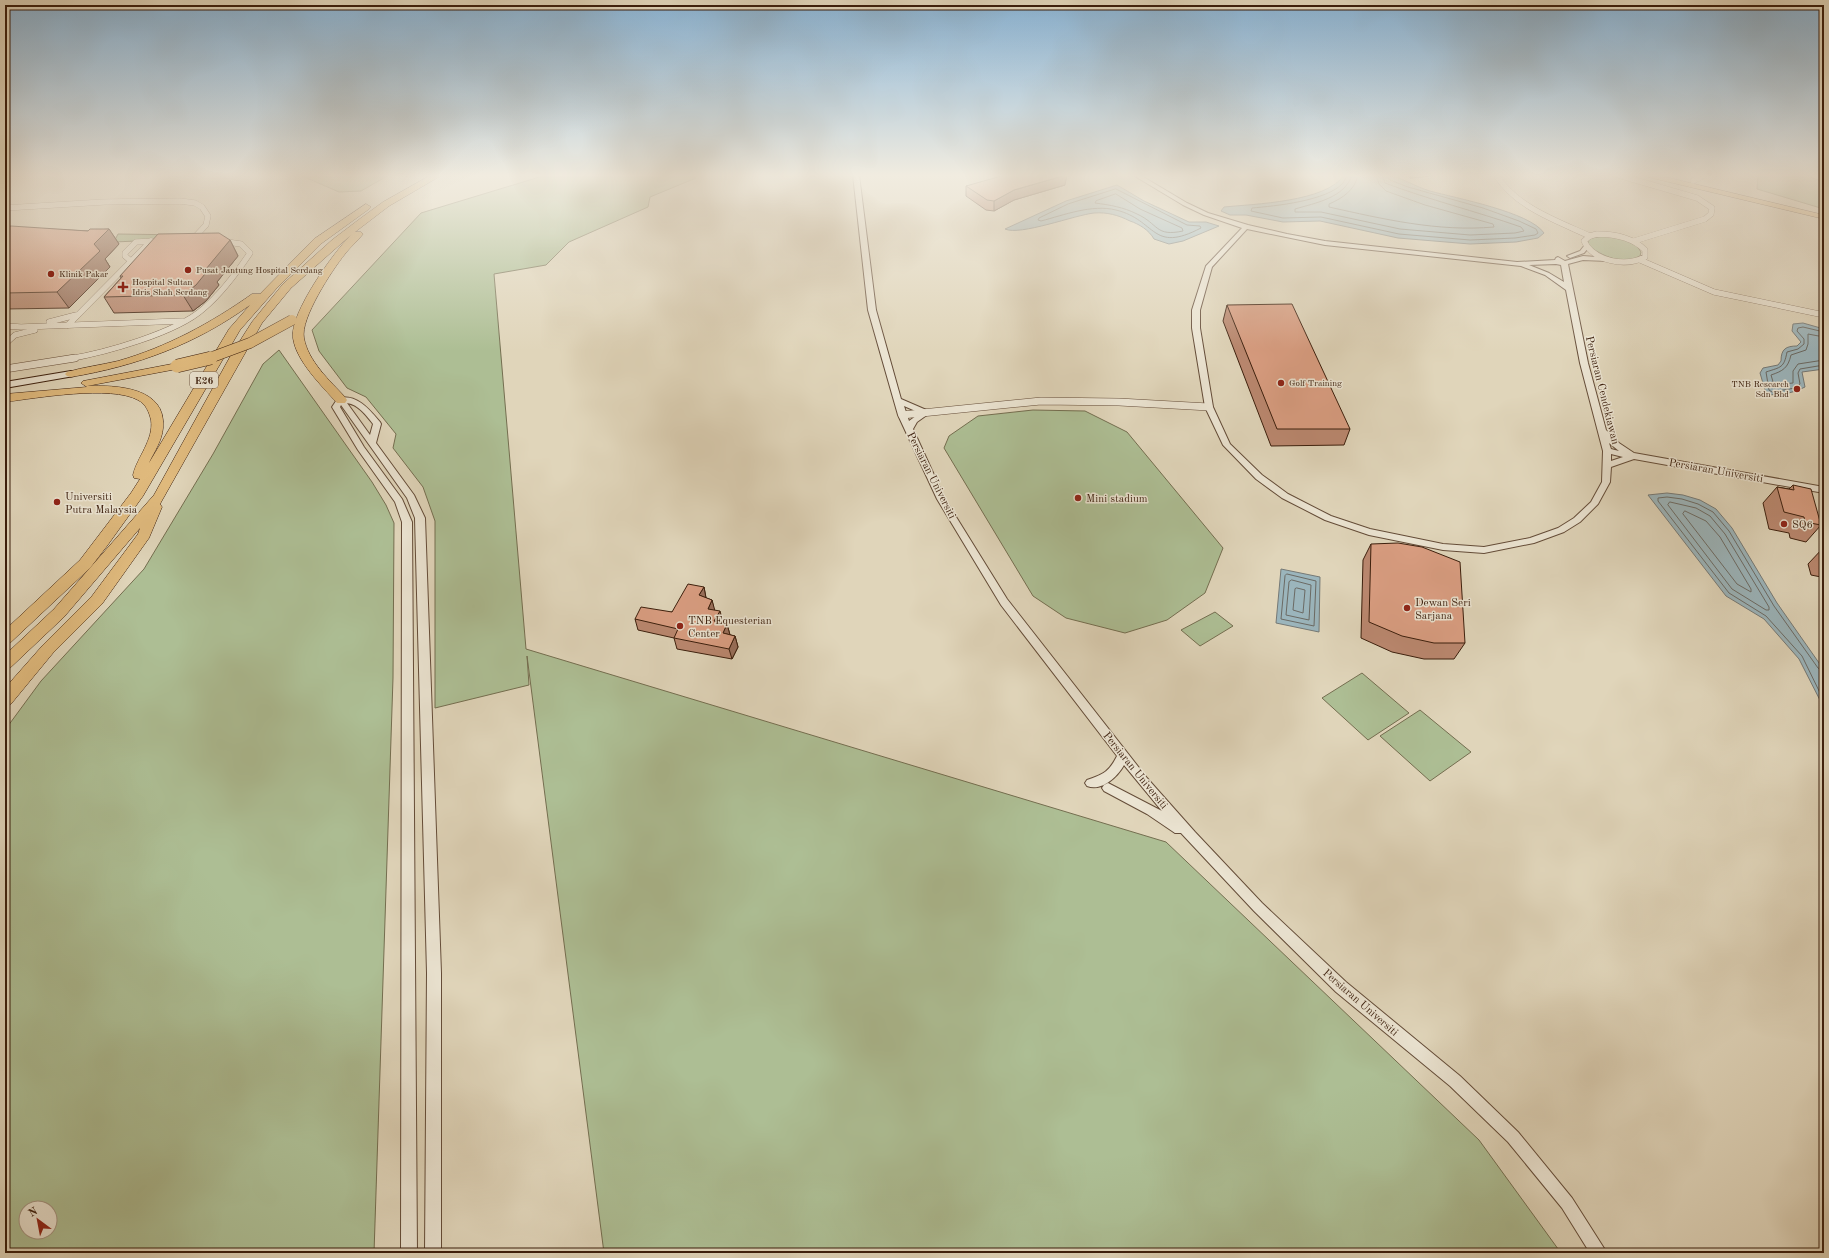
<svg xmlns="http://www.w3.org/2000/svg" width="1829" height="1258" viewBox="0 0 1829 1258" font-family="'Old Standard TT',serif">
<rect width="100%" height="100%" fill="#e0d5ba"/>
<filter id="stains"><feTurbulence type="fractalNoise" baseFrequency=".005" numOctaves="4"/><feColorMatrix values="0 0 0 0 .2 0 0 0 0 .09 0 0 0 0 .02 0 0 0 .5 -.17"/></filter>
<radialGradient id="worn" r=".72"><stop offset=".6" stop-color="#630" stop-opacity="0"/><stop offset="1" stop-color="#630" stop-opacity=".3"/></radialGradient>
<g fill="#adbe94" stroke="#746e50" fill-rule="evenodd">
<path d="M300 175H389L361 191 339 192Z"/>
<path d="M546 175H692L696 178 650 197 648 207 569 242 546 265 494 274 526 649 1166 842 1479 1140 1561 1253H604L527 656 529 685 435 708V521L423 487 393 448 396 434 366 397 347 388 319 351 312 330 421 213Z"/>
<path d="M1758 175H1804L1824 182V209L1757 189Z"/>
<path d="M118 234 186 235 181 239 114 242Z"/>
<path d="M1603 236C1616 238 1635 239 1641 252L1640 256C1624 266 1601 256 1588 245V241L1591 238Z"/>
<path d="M279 350 372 482 386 505 394 523 393 678 374 1253H5V730L41 681 144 569 213 454 263 364ZM26 1208H50V1232H26Z"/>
<path d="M1033 410 1085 411 1127 432 1223 548 1205 593 1167 620 1125 633 1066 618 1033 596 944 448 949 436 978 416Z"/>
<path d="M1215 612 1233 626 1200 646 1181 630Z"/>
<path d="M1362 673 1409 713 1368 740 1322 698Z"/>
<path d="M1420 710 1471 752 1430 781 1380 736Z"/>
</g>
<g fill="#9bb5bc" stroke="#757976">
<path d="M1344 175C1358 175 1373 173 1387 175 1401 177 1416 187 1430 191 1455 198 1530 212 1544 233L1538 238 1516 242 1470 244 1398 238 1320 221 1283 222 1246 215H1230L1221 211 1224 207C1254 204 1327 202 1344 175Z"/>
<path d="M1117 185 1144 201 1189 222H1206L1219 226 1183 241 1169 244 1154 239C1149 230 1139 224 1130 221 1118 215 1107 212 1094 213 1075 215 1020 236 1005 229L1066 201Z"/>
<path d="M1803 323 1824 329V369L1802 372 1805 387C1791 394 1775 397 1760 393L1765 390 1760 373 1763 368 1778 365 1781 361C1781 349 1786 346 1797 346L1801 342 1792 331 1793 324Z"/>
<path d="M1667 493 1683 495 1700 500 1716 509 1732 528 1777 603 1824 670V708L1799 659 1764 619 1726 596 1648 495Z"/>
<path d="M1281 569 1320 577 1319 632 1276 623Z"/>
</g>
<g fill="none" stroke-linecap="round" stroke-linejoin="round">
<g stroke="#6b6a64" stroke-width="1">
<path d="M1347 175C1346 178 1344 181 1343 183 1327 201 1275 206 1252 208L1251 211 1283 218 1321 217 1399 234 1470 240 1515 238 1535 235 1538 233 1536 229 1519 221 1483 208 1408 187 1390 180 1387 175"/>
<path d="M1352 175C1345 198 1315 203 1295 209V212H1321L1400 229 1470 235 1515 233 1524 231 1521 227C1475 211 1430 200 1385 183L1382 175"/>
<path d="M1358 175C1355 190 1343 198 1329 204V207C1383 219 1438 232 1494 227L1493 224 1425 205 1386 191 1379 184 1376 175"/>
<path d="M1116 189 1187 225 1200 226 1201 228C1151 254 1157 220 1116 210 1092 204 1064 215 1041 221L1038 220 1039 218 1068 204Z"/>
<path d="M1116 194 1140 209 1182 228 1183 231C1155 237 1159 224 1137 214 1123 207 1110 205 1095 203L1096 201Z"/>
<path d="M1824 332 1803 327 1798 328 1797 331 1804 339V344L1798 349 1787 352C1784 368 1781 367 1766 372L1769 390 1772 392 1795 388 1800 384 1798 373 1800 369 1824 365"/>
<path d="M1824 337 1808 334V344L1806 350 1791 355C1788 368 1783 371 1771 375L1774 385 1793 383V371L1798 364 1824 360"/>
<path d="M1670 502 1696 508 1710 516 1725 534 1769 607V610H1766L1732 589 1668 505Z"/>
<path d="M1685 511 1706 521 1720 537 1751 589V592L1737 584 1683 514Z"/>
<path d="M1287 574 1316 581 1314 626 1281 619 1285 576Z"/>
<path d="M1292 580 1311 585 1309 620 1286 615 1289 582Z"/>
<path d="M1297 588 1305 590 1303 613 1293 610 1295 589Z"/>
<path d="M1824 672 1818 668 1774 606 1729 531 1713 512 1698 504 1682 499 1667 497 1658 498V501L1729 593 1766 616 1802 656 1824 701"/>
</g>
<defs>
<g id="minor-far1">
<path d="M1496 175C1516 207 1557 221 1590 236"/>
<path d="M1618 175 1697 198 1712 208 1711 214 1705 219 1634 241"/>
<path d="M1693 181 1704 175"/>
<path d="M5 208 104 202 180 201 195 203 202 207 208 216 206 225 193 239"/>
<path d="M1597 234C1615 234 1632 237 1645 250V257C1626 267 1594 262 1584 241L1590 236Z"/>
<path d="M1640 260 1714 292 1824 315"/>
<path d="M132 262 125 256V253L136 242 161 241"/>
<path d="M49 322 76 315"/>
<path d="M68 325 151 241"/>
<path d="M5 326 21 327 183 321"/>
<path d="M5 344 15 335 35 330"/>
<path d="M68 359C104 353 176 333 203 309 222 293 236 274 250 253L241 244 220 241"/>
</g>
<g id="minor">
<path d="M5 369 75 358"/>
<path d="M5 378V381"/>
<path d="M902 415 1041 401 1119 402 1209 407"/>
</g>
<g id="tertiary">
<path d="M853 175H859L876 310 901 399 931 412 917 422 913 429 945 499 1007 599 1147 778 1195 832 1262 903 1346 982 1460 1076 1518 1132 1572 1198 1607 1253H1590L1562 1208 1508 1142 1450 1086 1336 992 1254 911 1181 833H1175L1147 814 1104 791 1102 788 1104 785 1108 783 1162 811 1124 765C1118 776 1102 792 1087 786L1085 783 1087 780C1104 774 1109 772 1117 756L1001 605 937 499 898 415 868 310ZM904 406 920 413 909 421Z"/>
<path d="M1133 175H1140L1187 203 1208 213 1248 225 1287 234 1325 241 1517 262 1555 260 1556 258 1558 257 1565 261 1583 256 1609 258 1610 259 1607 261 1583 260 1568 264 1588 363 1606 430 1619 443 1634 453 1824 487V493L1634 459 1611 467 1610 482 1598 504 1580 522 1564 532 1534 543 1484 553 1443 550 1369 535 1325 520 1282 498 1256 479 1223 445 1205 407 1192 328V310L1206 266 1242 228 1204 215 1183 205ZM1247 229 1325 245 1521 266 1545 275 1566 290 1580 363 1603 451 1602 482 1591 502 1574 518 1558 528 1530 538 1484 547 1443 544 1370 529 1331 516 1288 494 1262 475 1230 444 1213 407 1200 328V310L1212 267ZM1556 264 1561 265 1564 282 1549 273 1529 265ZM1609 443 1619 451 1611 449ZM1611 454 1623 457 1611 461Z"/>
<path d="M1584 246 1589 247 1584 253 1570 258 1567 256 1580 251Z"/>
<path d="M338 398C357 394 369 409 380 422L381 424 376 443 414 495 425 518 441 973V1253H425L427 973 415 518 407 498 341 405 340 407 364 447 402 499 412 522 417 1253H401L402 522 395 502 358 450 332 407ZM347 403C359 405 366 415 373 424L370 435Z"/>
</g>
<path id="secondary" d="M71 371 74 372 76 374 74 376 5 388V382Z"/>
<path id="primary" d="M1644 175H1657L1824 215V219L1648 177Z"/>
<g id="motorway">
<path d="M431 175H442L389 206 355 232H361L363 234C358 241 350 247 345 254 332 270 300 319 304 338 308 361 330 381 345 397L347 400 345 403H337C322 386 296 361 293 338 289 314 335 250 352 234L291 288 262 323 160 504 162 507 149 538 102 604 53 653 11 704 5 705V688L43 645 92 596 138 534 140 528 64 617 10 668 5 670V655L54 609 154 495 231 355 252 322 283 284 332 240 361 218 383 202Z"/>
<path d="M366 204 371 207 369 209 322 243 276 289 240 330 143 496 107 546 90 568 10 643 5 645V630L80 560 131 493 140 479 134 478 133 475C137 457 154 440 151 420 149 412 146 404 138 400 111 385 37 398 5 402V394L87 387 81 383 83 381 177 363 181 364 183 366 181 368 177 369 87 386C116 385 167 387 163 428 162 441 154 452 149 463L229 329 250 305C196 344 137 366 71 377L67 376 65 374 67 372C84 367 101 365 118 361 167 347 211 323 252 294H260L314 239Z"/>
</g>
</defs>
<use href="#minor-far1" stroke="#644c38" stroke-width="6"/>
<use href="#minor" stroke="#644c38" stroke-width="8"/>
<use href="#tertiary" stroke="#644c38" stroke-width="2"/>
<use href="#secondary" stroke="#3b1e0c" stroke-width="2"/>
<use href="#primary" stroke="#3b1e0c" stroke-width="1"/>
<use href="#motorway" stroke="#3b1e0c" stroke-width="1"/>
<use href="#minor-far1" stroke="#ebe4d2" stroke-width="5.5"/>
<use href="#minor" stroke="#ebe4d2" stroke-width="7"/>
<use href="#tertiary" fill="#ebe4d2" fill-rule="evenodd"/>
<use href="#secondary" fill="#ebe4d2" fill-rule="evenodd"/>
<use href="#primary" fill="#e0ba7d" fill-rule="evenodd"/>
<use href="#motorway" fill="#e0ba7d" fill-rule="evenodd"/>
<defs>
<path id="motorway-bridge-far1" d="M207 359 250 343 292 320"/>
<path id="motorway-bridge" d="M177 366 211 358"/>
</defs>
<use href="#motorway-bridge-far1" stroke="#3b1e0c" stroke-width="11" stroke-linecap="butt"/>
<use href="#motorway-bridge" stroke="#3b1e0c" stroke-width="14" stroke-linecap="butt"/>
<use href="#motorway-bridge-far1" stroke="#e0ba7d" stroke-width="10"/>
<use href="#motorway-bridge" stroke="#e0ba7d" stroke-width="13"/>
</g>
<g fill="#bb8870" stroke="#3b1e0c">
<path d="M1407 175H1439L1410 178Z"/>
<path d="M1065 185 1014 200 994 211 986 210 966 196V186Z"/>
<path d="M5 227 88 231 109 229 119 244 105 259 110 267 69 308 5 309Z"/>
<path d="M230 240 238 256 217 282 219 285 206 301 193 311 114 313 104 297 121 278 120 276Z"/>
<path d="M1227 305 1350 429 1344 445 1271 446 1223 321Z"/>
<path d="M1793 485 1821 525 1806 542 1790 538 1789 533 1769 529 1763 503 1777 487 1789 489Z"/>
<path d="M1371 544 1465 643 1454 659H1424L1392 652 1361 638 1363 560Z"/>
<path d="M1824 547V586L1821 577 1811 575 1808 564Z"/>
<path d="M704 587 706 598 712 600 714 610 723 622 722 623 727 624 730 635 735 636 738 647 732 659 677 649 674 638 638 630 635 619 672 612Z"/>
</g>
<g fill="#996f5b" stroke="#3b1e0c">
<path d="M1067 175 1065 185 1014 200 994 211V201L1014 190Z"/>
<path d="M1411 175H1439L1410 178Z"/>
<path d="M109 229 119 244 105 259 110 267 69 308 57 292 94 244Z"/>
<path d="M230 240 238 256 217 282 219 285 206 301 193 311 183 295Z"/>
<path d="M704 587 706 598 699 595Z"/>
<path d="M712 600 715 611 708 609Z"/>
<path d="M720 611 723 622 717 632 714 621Z"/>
<path d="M727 624 730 635 723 633Z"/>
<path d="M735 636 738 647 732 659 729 649Z"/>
</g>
<g fill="#da9e82" stroke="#3b1e0c">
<path d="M1005 175H1066L1014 190 994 201 987 200 966 186Z"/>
<path d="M11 226 88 231 90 229H109L94 244 100 251 57 292 5 293V227Z"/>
<path d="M219 233 230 240 206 269H209L196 285 183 295 104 297 123 276H120L158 234Z"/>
<path d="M1292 304 1350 429H1277L1227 305Z"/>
<path d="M1793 485 1811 489 1821 525 1805 522 1804 517 1784 512 1777 487 1794 490Z"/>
<path d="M1398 543 1422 547 1460 562 1465 643H1434L1402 636 1369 622 1371 544Z"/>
<path d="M688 584 704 587 699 595 712 600 708 609 720 611 714 621 727 624 723 633 735 636 729 649 674 638 678 629 635 619 641 607 672 612Z"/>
</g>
<linearGradient id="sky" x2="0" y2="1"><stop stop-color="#89b4d6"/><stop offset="0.5" stop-color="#f1ece0"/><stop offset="1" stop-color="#f1ece0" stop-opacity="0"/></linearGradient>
<rect width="1829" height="351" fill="url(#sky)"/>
<g fill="#8f2418" stroke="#ebe4d2" stroke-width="1.5">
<circle cx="188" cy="270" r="4"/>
<circle cx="51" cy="274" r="4"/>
<path d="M121 281h4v4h4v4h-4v4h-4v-4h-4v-4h4z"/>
<circle cx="1281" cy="383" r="4"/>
<circle cx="1797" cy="389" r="4"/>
<circle cx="1078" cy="498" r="4"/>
<circle cx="57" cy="502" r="4"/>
<circle cx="1784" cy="524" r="4"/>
<circle cx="1407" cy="608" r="4"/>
<circle cx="680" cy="626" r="4"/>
</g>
<g text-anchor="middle" stroke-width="3" stroke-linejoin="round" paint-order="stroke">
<g font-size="9" fill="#3b1e0c" stroke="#ebe4d2" text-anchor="start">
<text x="196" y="273">Pusat Jantung Hospital Serdang</text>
<text x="59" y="277">Klinik Pakar</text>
<text x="132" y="285">Hospital Sultan<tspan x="132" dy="10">Idris Shah Serdang</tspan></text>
<text x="1289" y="386">Golf Training</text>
<text x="1789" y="387" text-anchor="end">TNB Research<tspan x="1789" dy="10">Sdn Bhd</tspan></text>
</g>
<rect fill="#ebe4d2" stroke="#705947" stroke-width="1" x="190" y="372" width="28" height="16" rx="3"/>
<g font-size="10" font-weight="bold" fill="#3b1e0c">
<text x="204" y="384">E26</text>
</g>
<g font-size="11" fill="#3b1e0c" stroke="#ebe4d2">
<text transform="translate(1603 390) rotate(76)" y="4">Persiaran Cendekiawan</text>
<text transform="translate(1716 470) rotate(10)" y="4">Persiaran Universiti</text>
<text transform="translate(932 475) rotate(63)" y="4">Persiaran Universiti</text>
<text transform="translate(1136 770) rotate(51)" y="4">Persiaran Universiti</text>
<text transform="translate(1361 1002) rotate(41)" y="4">Persiaran Universiti</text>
</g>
<g font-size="11" fill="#3b1e0c" stroke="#ebe4d2" text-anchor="start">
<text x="65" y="500">Universiti<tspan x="65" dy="13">Putra Malaysia</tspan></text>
<text x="1086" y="502">Mini stadium</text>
<text x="1792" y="528">SQ6</text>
<text x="1415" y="606">Dewan Seri<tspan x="1415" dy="13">Sarjana</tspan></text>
<text x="688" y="624">TNB Equesterian<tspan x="688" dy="13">Center</tspan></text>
</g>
</g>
<rect width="1829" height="1258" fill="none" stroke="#e0d5ba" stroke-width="20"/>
<rect x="6" y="6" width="1817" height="1246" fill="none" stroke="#3b1e0c" stroke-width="2"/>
<rect x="10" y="10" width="1809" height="1238" fill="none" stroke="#3b1e0c"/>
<g transform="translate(38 1220) rotate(328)"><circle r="19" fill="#ebe4d2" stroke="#a59583"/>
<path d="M0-3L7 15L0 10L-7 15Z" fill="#8f2418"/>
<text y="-6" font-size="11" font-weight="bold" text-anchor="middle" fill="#3b1e0c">N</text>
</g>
<rect width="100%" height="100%" filter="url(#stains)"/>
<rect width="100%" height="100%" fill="url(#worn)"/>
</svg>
